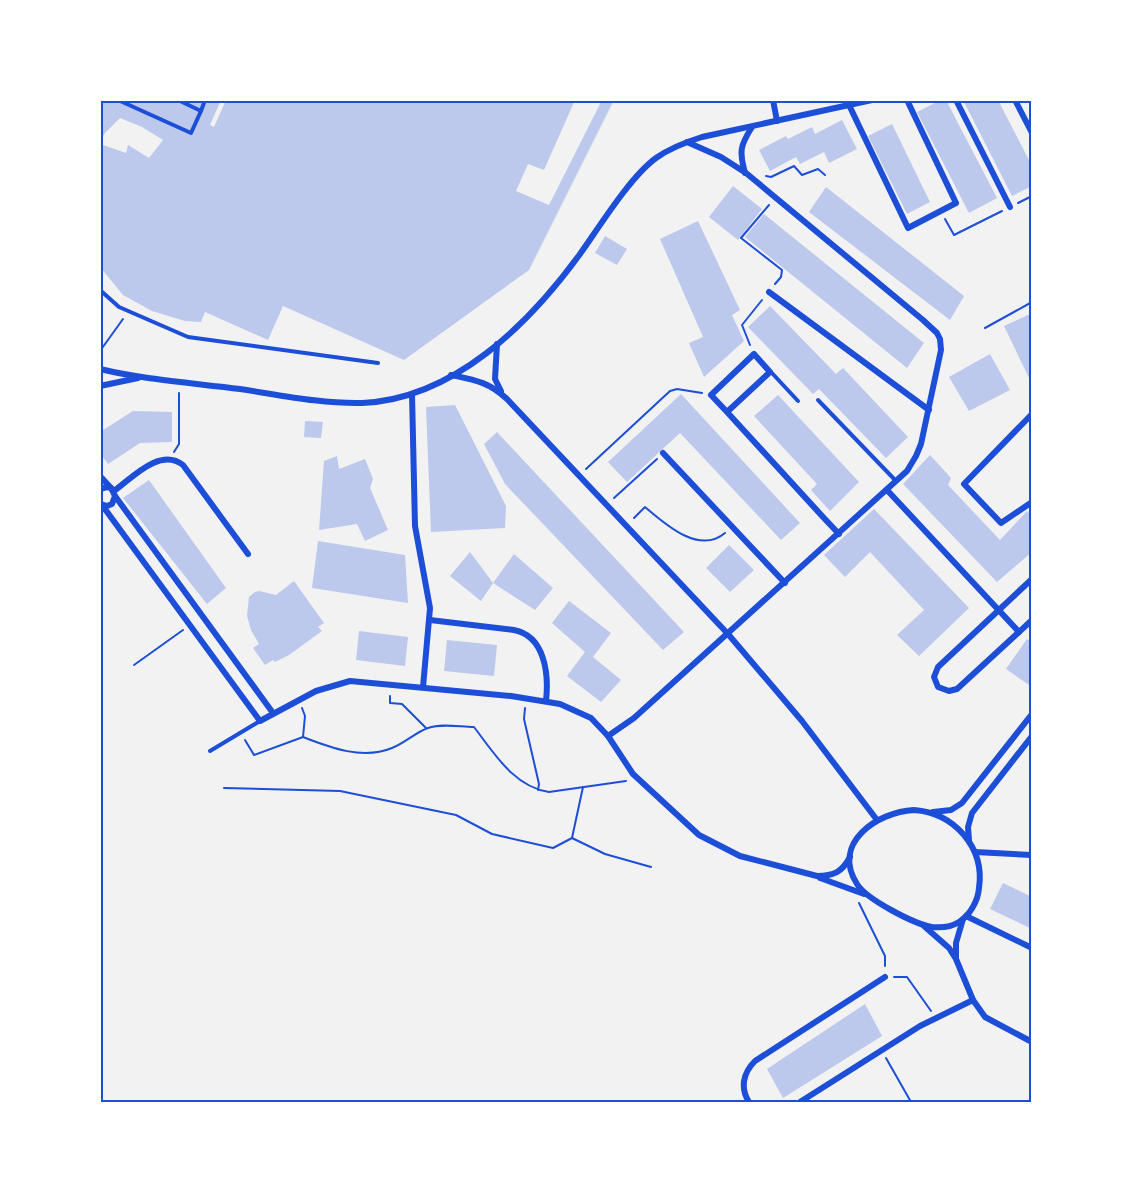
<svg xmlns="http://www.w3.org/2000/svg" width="1132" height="1203" viewBox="0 0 1132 1203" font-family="'Noto Sans',sans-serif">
<rect width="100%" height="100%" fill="#f2f2f2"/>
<g fill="#bdc9ec">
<path d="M100 100H221L210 125 214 127 226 100H575L544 170 528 164 516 191 549 205 602 100H614L529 270 404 360 283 306 268 340 205 312 201 322 185 321 152 311 123 295 100 267V144L126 153 128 145 149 158 163 140 142 127 120 118 105 133 100 141Z"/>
<path d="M941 100H946L997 198 969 213 917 112Z"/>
<path d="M963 100H998L1032 166V186L1012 196Z"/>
<path d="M842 120 857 149 829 163 824 152 800 164 796 157 770 171 759 150 786 136 788 139 812 127 815 134Z"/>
<path d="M892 124 930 202 907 214 868 136Z"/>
<path d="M733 186 762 209 738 240 709 217Z"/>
<path d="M826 187 964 296 950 320 809 212Z"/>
<path d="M764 214 924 343 907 368 745 237Z"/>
<path d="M698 221 740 310 732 315 744 341 704 377 689 343 703 337 660 239Z"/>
<path d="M605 236 627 249 617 265 595 253Z"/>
<path d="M770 306 836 374 843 368 908 437 886 458 819 389 813 394 748 327Z"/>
<path d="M1032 313V376L1029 378 1004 326Z"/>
<path d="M990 354 1010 390 969 411 949 377Z"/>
<path d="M681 394 800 523 781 540 680 433 627 482 608 462Z"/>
<path d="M778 395 859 482 830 511 811 490 817 484 754 416Z"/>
<path d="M455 405 506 506 505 528 431 532 426 407Z"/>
<path d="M133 411 172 412V442L140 443 108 464 100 453V432Z"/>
<path d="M305 421 323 422 321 438 304 437Z"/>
<path d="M497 432 684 632 663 650 505 484 484 444Z"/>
<path d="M930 455 951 478 948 485 1000 540 1027 511 1032 516V552L997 582 903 484Z"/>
<path d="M337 456 339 469 365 459 373 479 370 488 388 530 365 541 357 524 319 530 324 461Z"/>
<path d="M149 480 226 588 207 604 123 498Z"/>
<path d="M874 509 969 608 919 656 897 635 924 610 870 552 845 577 824 555Z"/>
<path d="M318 541 405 555 408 603 312 588Z"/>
<path d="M729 545 754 570 730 592 706 568Z"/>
<path d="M470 552 493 583 481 601 450 576Z"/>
<path d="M514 554 553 588 535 610 493 583Z"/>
<path d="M294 581 324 623 318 627 322 631 289 655 275 662 273 660 265 665 253 648 259 644 251 630 247 616 249 597 255 592 259 591 276 595Z"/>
<path d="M569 601 611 633 593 657 621 680 601 702 567 676 585 652 552 623Z"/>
<path d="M359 631 408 637 405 666 356 660Z"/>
<path d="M1027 639 1032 642V682L1029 685 1006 669Z"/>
<path d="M447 640 497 645 494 676 444 671Z"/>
<path d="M1003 883 1032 897V929L990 909Z"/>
<path d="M865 1004 882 1036 783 1098 767 1069Z"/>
</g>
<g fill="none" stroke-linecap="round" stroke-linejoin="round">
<g stroke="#1d4ed8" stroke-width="2">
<path d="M766 176 771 177 794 166 802 175 818 169 825 175"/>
<path d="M1018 203 1032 196"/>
<path d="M769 205 741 238 782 270 781 277 775 284"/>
<path d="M945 219 954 235 1002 211"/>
<path d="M985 328 1032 302"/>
<path d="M750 345 742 325 762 300"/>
<path d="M100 351 123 319"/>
<path d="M174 452 179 444V393"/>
<path d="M586 469 670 391 677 389 702 393"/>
<path d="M614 498 657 459"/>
<path d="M634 518 645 507C665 524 699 555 725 533"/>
<path d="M134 665 183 630"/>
<path d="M390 696V703L402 704 426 728"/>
<path d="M302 708 305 716 303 737"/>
<path d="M525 708 524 719 539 784 538 790"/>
<path d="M245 740 254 755 303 737C331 748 363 760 392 748 405 743 416 732 428 728 442 723 460 727 474 727 494 753 514 787 549 792L626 781"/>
<path d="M224 788 340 791 456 815 492 834 553 848 572 838 605 854 651 867"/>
<path d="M572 838 583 787"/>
<path d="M859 903 885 956V966"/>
<path d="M894 977H907L931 1011"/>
<path d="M886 1058 911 1102"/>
</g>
<g stroke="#1d4ed8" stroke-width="4">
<path d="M118 100 191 133 201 111"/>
<path d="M178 100 201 111 205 100"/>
<path d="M100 290 119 307 188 337 378 363"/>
<path d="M771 372 798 401"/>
<path d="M818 400 896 481"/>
<path d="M210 751 260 721"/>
</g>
<g stroke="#1d4ed8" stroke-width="6">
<path d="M773 100 777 121"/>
<path d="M956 100 1010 207"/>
<path d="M1015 100 1032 133"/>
<path d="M849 105 908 228 956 203 907 100"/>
<path d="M745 173C739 151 740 146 752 127"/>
<path d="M769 292 929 410"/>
<path d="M497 344 495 379 501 391"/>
<path d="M100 369C146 380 194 383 240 389 280 395 322 404 362 403 454 399 529 324 580 254 600 226 630 177 656 158 670 148 686 142 702 137L872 100"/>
<path d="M451 375C475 380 489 382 507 399L728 634 802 721 877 820"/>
<path d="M100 386 138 378"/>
<path d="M412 394 415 526 430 608 423 687"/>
<path d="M727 412 770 372 754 354 711 395 727 412 823 517 839 534"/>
<path d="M1032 414 964 484 1001 523 1032 502"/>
<path d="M663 453 785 583"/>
<path d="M100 476 111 488"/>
<path d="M100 489 107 487 111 488 115 496 112 504 107 506 101 504"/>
<path d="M887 490 1019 632"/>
<path d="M114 491C132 478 160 447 183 465L248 554"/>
<path d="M115 496 273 713"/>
<path d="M102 505 260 721 316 691 350 681 511 696 560 704 591 718 608 736 633 774 699 835 740 856 817 876C834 876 842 872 850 857"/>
<path d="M1032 579 938 667 934 677 938 687 949 691 957 689 1032 620"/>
<path d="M430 620 514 630C545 636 549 674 546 701"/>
<path d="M608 736 634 718 907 471 916 456 921 444 941 350 940 339 937 333 923 320 746 173 721 157 687 142"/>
<path d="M914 810C954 813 985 847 979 888 978 901 970 915 959 922 951 927 941 928 932 927 914 924 866 899 857 884 831 843 877 812 914 810Z"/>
<path d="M933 812 951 810 962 803 1032 714"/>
<path d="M969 840 968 827 972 813 1032 736"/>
<path d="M975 852 1032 855"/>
<path d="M820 878 864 894"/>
<path d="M966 916 1032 948"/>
<path d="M924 926 949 948 956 959 973 1000 985 1017 1032 1042"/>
<path d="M956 958V943L963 919"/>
<path d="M749 1102C740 1088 743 1073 755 1061L885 977"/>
<path d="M800 1102 920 1026 973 1000"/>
</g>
</g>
<rect width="1132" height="1203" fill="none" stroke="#ffffff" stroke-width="204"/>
<rect x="102" y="102" width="928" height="999" fill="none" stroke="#1d4ed8" stroke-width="2"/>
</svg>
